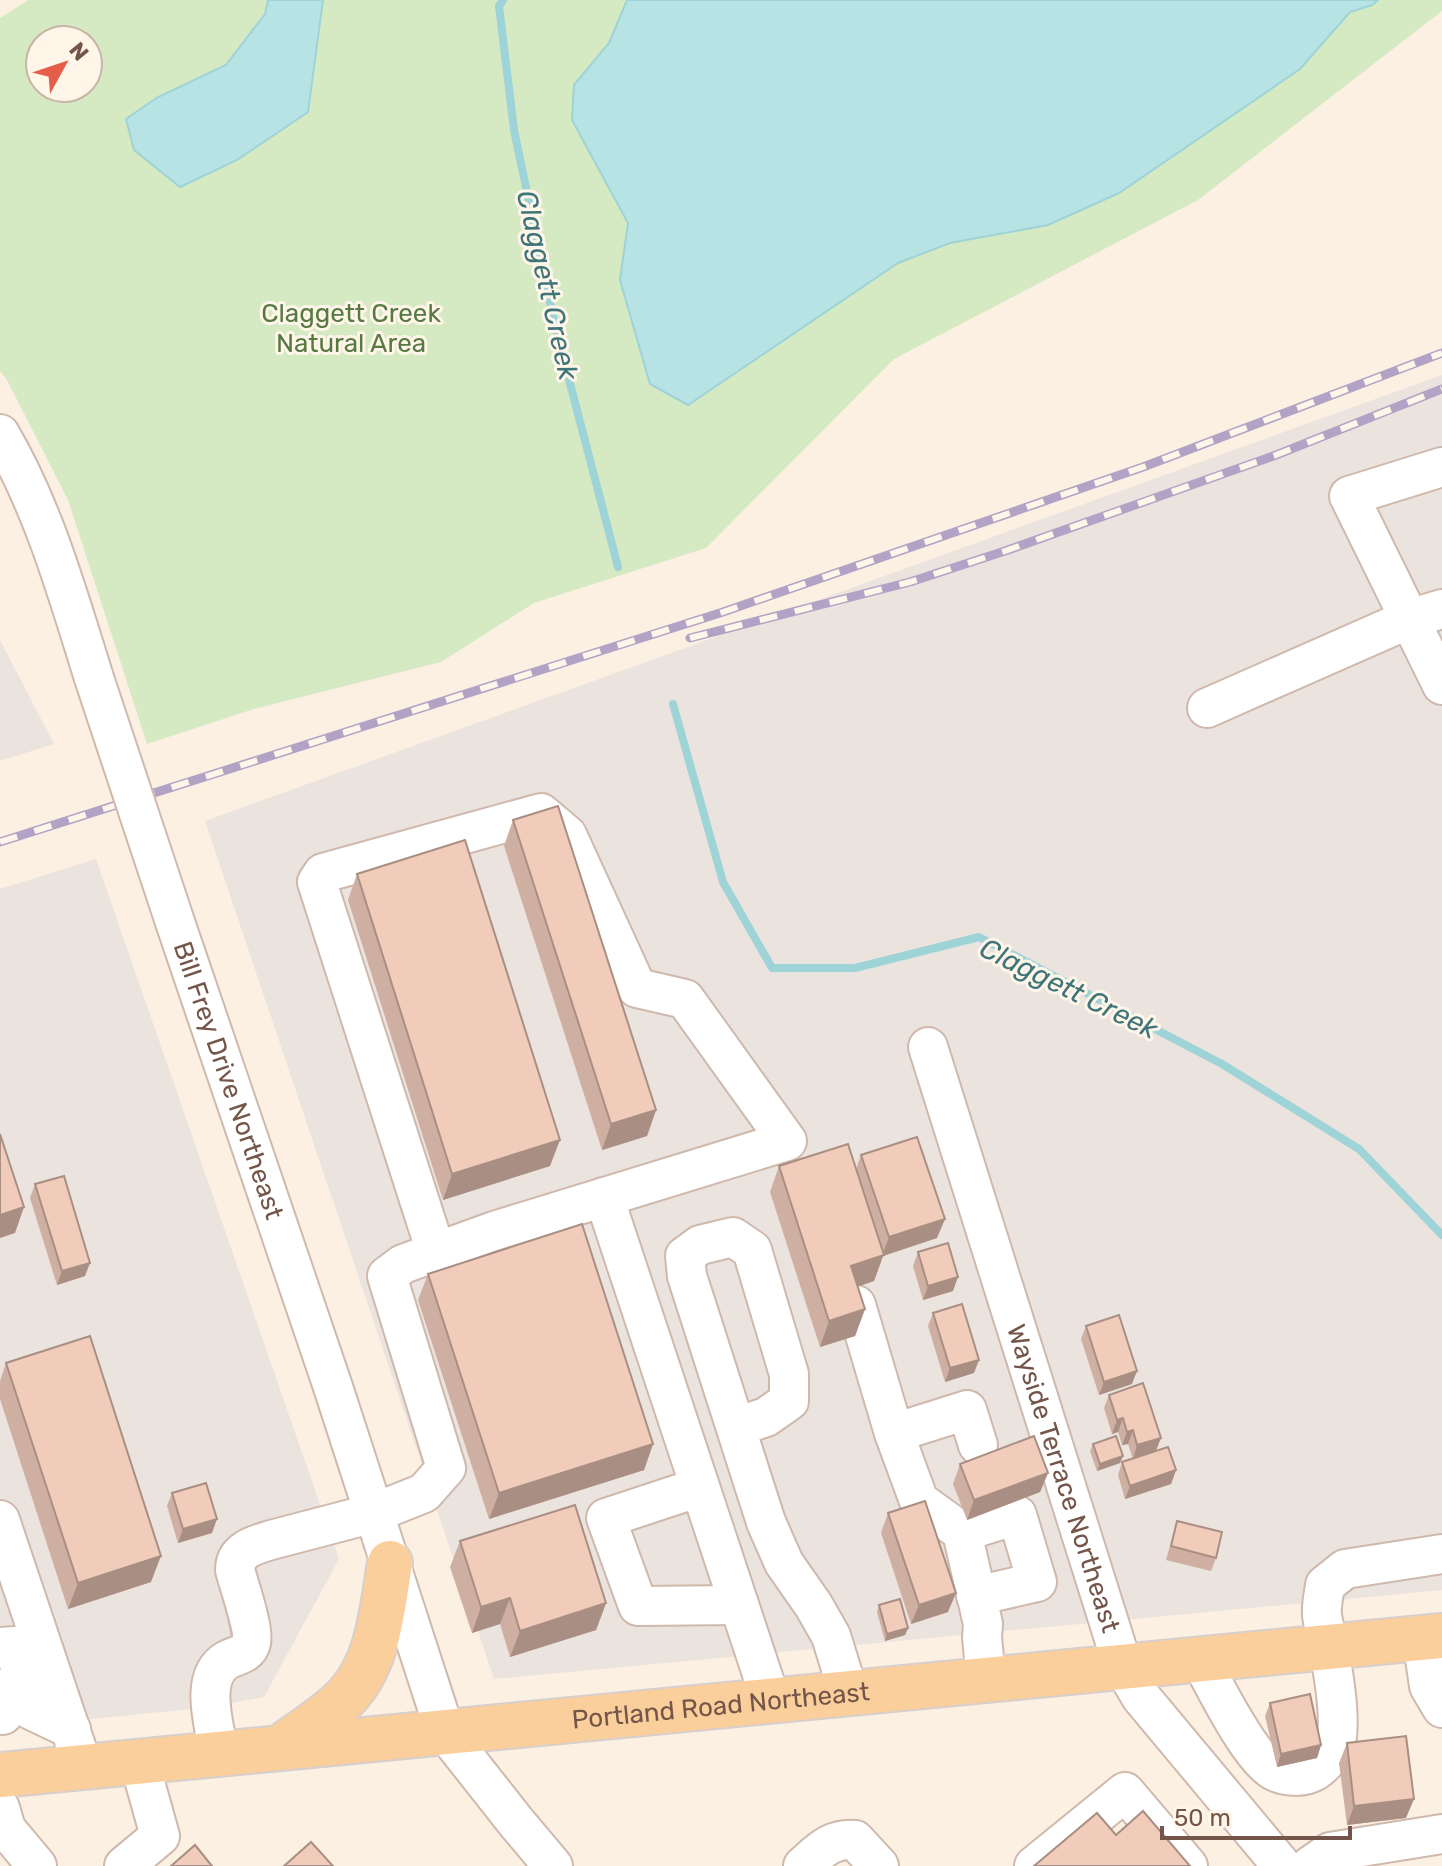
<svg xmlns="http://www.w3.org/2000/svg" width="1442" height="1866" viewBox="0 0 1442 1866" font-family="Rubik,sans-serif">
<rect width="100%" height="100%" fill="#fcf0e3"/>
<g fill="#ebe3de">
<path d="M1442 375V1590L494 1679 205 821Z"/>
<path d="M0 640 54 744 0 761Z"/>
<path d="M96 859 339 1559 264 1697 202 1708 0 1728V889Z"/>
</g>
<path fill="#d5e9c2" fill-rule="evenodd" d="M28 0H1442V11L1198 200 894 359 706 548 534 603 441 662 254 709 147 744 68 500 7 380 0 371V18ZM40 40H88V88H40Z"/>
<g fill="#b8e3e5" stroke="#9ed3d7" stroke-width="2">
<path d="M268 0H323L308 112 237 160 180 187 134 150 126 119 158 97 226 65 265 14Z"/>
<path d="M627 0H1378L1372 5 1350 12 1300 69 1119 193 1048 225 950 243 898 263 688 405 650 384 620 280 628 223 572 120 574 85 609 43Z"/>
</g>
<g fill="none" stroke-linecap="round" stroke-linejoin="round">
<g stroke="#9ed3d7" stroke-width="8">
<path d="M503 0 499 6 514 130 555 326 618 567"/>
<path d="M673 704 723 882 772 968H855L979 937 1222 1064 1359 1149 1442 1235"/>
</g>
<defs>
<g id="minor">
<path d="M0 434C44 509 68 595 94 678"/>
<path d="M1442 467 1349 496 1442 685"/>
<path d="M1207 708 1409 619 1442 609"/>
<path id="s1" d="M176 925 333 1387 445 1732 516 1822 553 1866"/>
<path id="s2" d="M928 1047 1123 1667 1141 1697 1282 1866"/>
<path d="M604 1197 771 1701"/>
<path d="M856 1305 894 1433 919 1501 962 1532 983 1624 982 1637 986 1680"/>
<path d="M736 1427 766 1417 789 1401V1374L752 1250 733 1237 700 1245 685 1256 687 1276 766 1522 784 1563 814 1606 831 1636 849 1694"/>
<path d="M894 1433 967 1410 978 1445"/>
<path d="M700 1487 606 1518 638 1606 739 1605"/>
<path d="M0 1520 83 1767"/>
<path d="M962 1532 1017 1515 1037 1582 976 1596"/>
<path d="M1422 1638 1429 1686 1442 1708"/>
<path d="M0 1647 15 1646 29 1709 71 1729"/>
<path d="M1200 1659C1215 1686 1249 1757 1274 1771 1285 1777 1304 1778 1315 1771 1327 1763 1335 1751 1337 1736 1340 1711 1333 1670 1328 1645 1327 1635 1323 1625 1322 1615 1321 1605 1324 1594 1325 1585L1345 1569 1442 1554"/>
<path d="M0 1689 3 1715H0"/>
<path d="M219 1754C215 1727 198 1677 227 1660 236 1655 248 1655 251 1643 255 1631 239 1585 235 1570 235 1550 254 1545 271 1540L374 1513 424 1493 446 1468 387 1276 403 1264 494 1231 787 1141 685 999 637 988 567 835 541 813 323 873 317 882 436 1252"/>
<path d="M0 1808 6 1829 37 1866"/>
<path d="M124 1866 160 1836 139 1761"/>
<path d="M803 1866C820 1851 831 1838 855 1840L879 1866"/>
<path d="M1034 1866 1125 1792 1188 1866"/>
<path d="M1310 1866 1330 1852 1442 1834"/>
</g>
<g id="major">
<path d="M281 1747C301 1732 323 1719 341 1702 379 1667 382 1611 390 1563"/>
<path id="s3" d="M0 1775 1442 1636"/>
</g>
</defs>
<use href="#minor" stroke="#cfb9ad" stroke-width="42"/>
<use href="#major" stroke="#d8cfcc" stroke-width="48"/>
<use href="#minor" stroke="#fff" stroke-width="38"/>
<use href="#major" stroke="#facf9c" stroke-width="44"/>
<defs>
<g id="rail">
<path d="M690 638 910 582 1005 551 1276 455 1442 389"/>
<path d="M0 842 723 612 1143 467 1442 353"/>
</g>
</defs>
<use href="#rail" stroke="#b2a2c5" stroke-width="9"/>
<use href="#rail" stroke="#fff5e9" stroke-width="6" stroke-dasharray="18" stroke-linecap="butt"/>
<defs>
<path id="minor-bridge" d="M94 678 176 925"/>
</defs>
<use href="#minor-bridge" stroke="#cfb9ad" stroke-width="42" stroke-linecap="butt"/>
<use href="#minor-bridge" stroke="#fff" stroke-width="38"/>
</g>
<g fill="#cfafa1">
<path d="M513 820 656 1110 647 1136 602 1150 504 846Z"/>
<path d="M357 874 550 1166 443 1200 348 900Z"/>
<path d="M861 1155 937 1238 883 1256 874 1281 857 1287 865 1309 855 1336 820 1347 770 1192 779 1166 856 1169Z"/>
<path d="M35 1184 85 1276 57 1285 30 1198Z"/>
<path d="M918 1252 953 1291 923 1300 913 1266Z"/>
<path d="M428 1274 653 1444 644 1470 489 1519 418 1300Z"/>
<path d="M933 1313 974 1373 945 1382 928 1326Z"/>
<path d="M1086 1326 1132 1384 1099 1395 1081 1339Z"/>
<path d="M6 1363 151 1582 68 1609 0 1399V1381Z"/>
<path d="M1109 1395 1156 1451 1176 1470 1171 1484 1125 1499 1118 1475 1122 1462 1133 1459 1128 1444 1122 1445 1118 1432 1112 1434 1104 1408Z"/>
<path d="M1093 1444 1123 1456 1120 1463 1097 1471 1090 1451Z"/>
<path d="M960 1464 1048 1473 1040 1492 967 1520 953 1484Z"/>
<path d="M172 1493 212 1533 178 1543 167 1506Z"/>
<path d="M888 1513 948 1612 911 1624 881 1533Z"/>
<path d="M1177 1521 1216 1558 1211 1571 1166 1560Z"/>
<path d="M460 1541 606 1603 596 1630 510 1657 500 1624 472 1633 450 1567Z"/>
<path d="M879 1605 908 1628 905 1635 885 1641 877 1612Z"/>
<path d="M1270 1703 1321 1745 1317 1758 1277 1767 1265 1716Z"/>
<path d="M1347 1743 1406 1818 1347 1825 1339 1763Z"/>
</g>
<g fill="#a98f83">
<path d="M656 1110 647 1136 602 1150 611 1124Z"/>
<path d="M560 1140 550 1166 443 1200 452 1174Z"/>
<path d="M24 1207 15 1233 0 1238V1215Z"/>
<path d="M945 1219 937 1238 883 1256 874 1281 841 1292 851 1266 882 1256 889 1237Z"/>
<path d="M90 1263 85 1276 57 1285 62 1271Z"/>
<path d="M958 1277 953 1291 923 1300 928 1286Z"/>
<path d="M865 1309 855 1336 820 1347 829 1321Z"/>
<path d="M979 1360 974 1373 945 1382 950 1368Z"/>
<path d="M1137 1371 1132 1384 1099 1395 1104 1382Z"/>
<path d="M1123 1418 1118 1432 1112 1434 1117 1420Z"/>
<path d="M1133 1430 1128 1444 1122 1445 1127 1432Z"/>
<path d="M1161 1438 1156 1451 1133 1459 1137 1445Z"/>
<path d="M653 1444 644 1470 489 1519 499 1493Z"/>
<path d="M1123 1456 1120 1463 1097 1471 1100 1464Z"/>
<path d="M1176 1470 1171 1484 1125 1499 1130 1486Z"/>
<path d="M1048 1473 1040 1492 967 1520 974 1500Z"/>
<path d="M217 1519 212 1533 178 1543 183 1529Z"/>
<path d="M161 1556 151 1582 68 1609 78 1583Z"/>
<path d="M956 1593 948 1612 911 1624 919 1605Z"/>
<path d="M510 1598 500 1624 472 1633 481 1607Z"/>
<path d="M606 1603 596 1630 510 1657 520 1631Z"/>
<path d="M908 1628 905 1635 885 1641 887 1634Z"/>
<path d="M1321 1745 1317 1758 1277 1767 1281 1754Z"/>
<path d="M1414 1799 1406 1818 1347 1825 1354 1806Z"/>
</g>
<g fill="#f1ccbb" stroke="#a98f83" stroke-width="2">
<path d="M558 806 656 1110 611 1124 513 820Z"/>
<path d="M465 840 560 1140 452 1174 357 874Z"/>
<path d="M0 1134 24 1207 0 1215Z"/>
<path d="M917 1137 945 1219 889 1237 861 1155Z"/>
<path d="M848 1144 884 1255 851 1266 865 1309 829 1321 779 1166Z"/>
<path d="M64 1176 90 1263 62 1271 35 1184Z"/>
<path d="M582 1224 653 1444 499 1493 428 1274Z"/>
<path d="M948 1243 958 1277 928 1286 918 1252Z"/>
<path d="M962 1304 979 1360 950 1368 933 1313Z"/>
<path d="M1119 1315 1137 1371 1104 1382 1086 1326Z"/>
<path d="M90 1336 161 1556 78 1583 6 1363Z"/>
<path d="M1143 1383 1161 1438 1137 1445 1133 1430 1127 1432 1123 1418 1117 1420 1109 1395Z"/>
<path d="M1034 1436 1048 1473 974 1500 960 1464Z"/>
<path d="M1116 1436 1123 1456 1100 1464 1093 1444Z"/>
<path d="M1168 1447 1176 1470 1130 1486 1122 1462Z"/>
<path d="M206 1483 217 1519 183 1529 172 1493Z"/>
<path d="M925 1501 956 1593 919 1605 888 1513Z"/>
<path d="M575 1505 606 1603 520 1631 510 1598 481 1607 460 1541Z"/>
<path d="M1177 1521 1222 1532 1216 1558 1171 1546Z"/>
<path d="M900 1599 908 1628 887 1634 879 1605Z"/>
<path d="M1310 1694 1321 1745 1281 1754 1270 1703Z"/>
<path d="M1406 1736 1414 1799 1354 1806 1347 1743Z"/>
<path d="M1143 1811 1190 1866H1034L1097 1813 1116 1835Z"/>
<path d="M311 1842 333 1866H284Z"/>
<path d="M195 1845 212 1866H171Z"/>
</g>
<g text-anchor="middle" stroke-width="6" stroke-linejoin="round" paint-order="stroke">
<g font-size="26" fill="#577a42" stroke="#fff5e9">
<text x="351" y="322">Claggett Creek<tspan x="351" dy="30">Natural Area</tspan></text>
</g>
<g font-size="26" fill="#745549" stroke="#fff5e9">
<text dy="9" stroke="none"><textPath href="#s1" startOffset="164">Bill Frey Drive Northeast</textPath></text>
<text dy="9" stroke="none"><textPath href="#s2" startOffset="452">Wayside Terrace Northeast</textPath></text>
<text dy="9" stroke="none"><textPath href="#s3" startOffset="724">Portland Road Northeast</textPath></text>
</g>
<g font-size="28" font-style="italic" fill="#3d7579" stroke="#fff5e9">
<text transform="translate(548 285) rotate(77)" y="10">Claggett Creek</text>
<text transform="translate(1069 988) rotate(26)" y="10">Claggett Creek</text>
</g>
</g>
<g transform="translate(64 64) rotate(50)"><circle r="38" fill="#fff5e9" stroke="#c7b5a9" stroke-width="2"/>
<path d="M0-6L14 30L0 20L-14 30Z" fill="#e65e49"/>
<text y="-12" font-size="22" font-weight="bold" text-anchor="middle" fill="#745549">N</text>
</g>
<path d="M1162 1826v12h188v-12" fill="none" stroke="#745549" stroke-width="4"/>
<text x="1174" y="1826" font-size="24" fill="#745549" stroke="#fff5e9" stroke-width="6" paint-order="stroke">50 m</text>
</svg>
